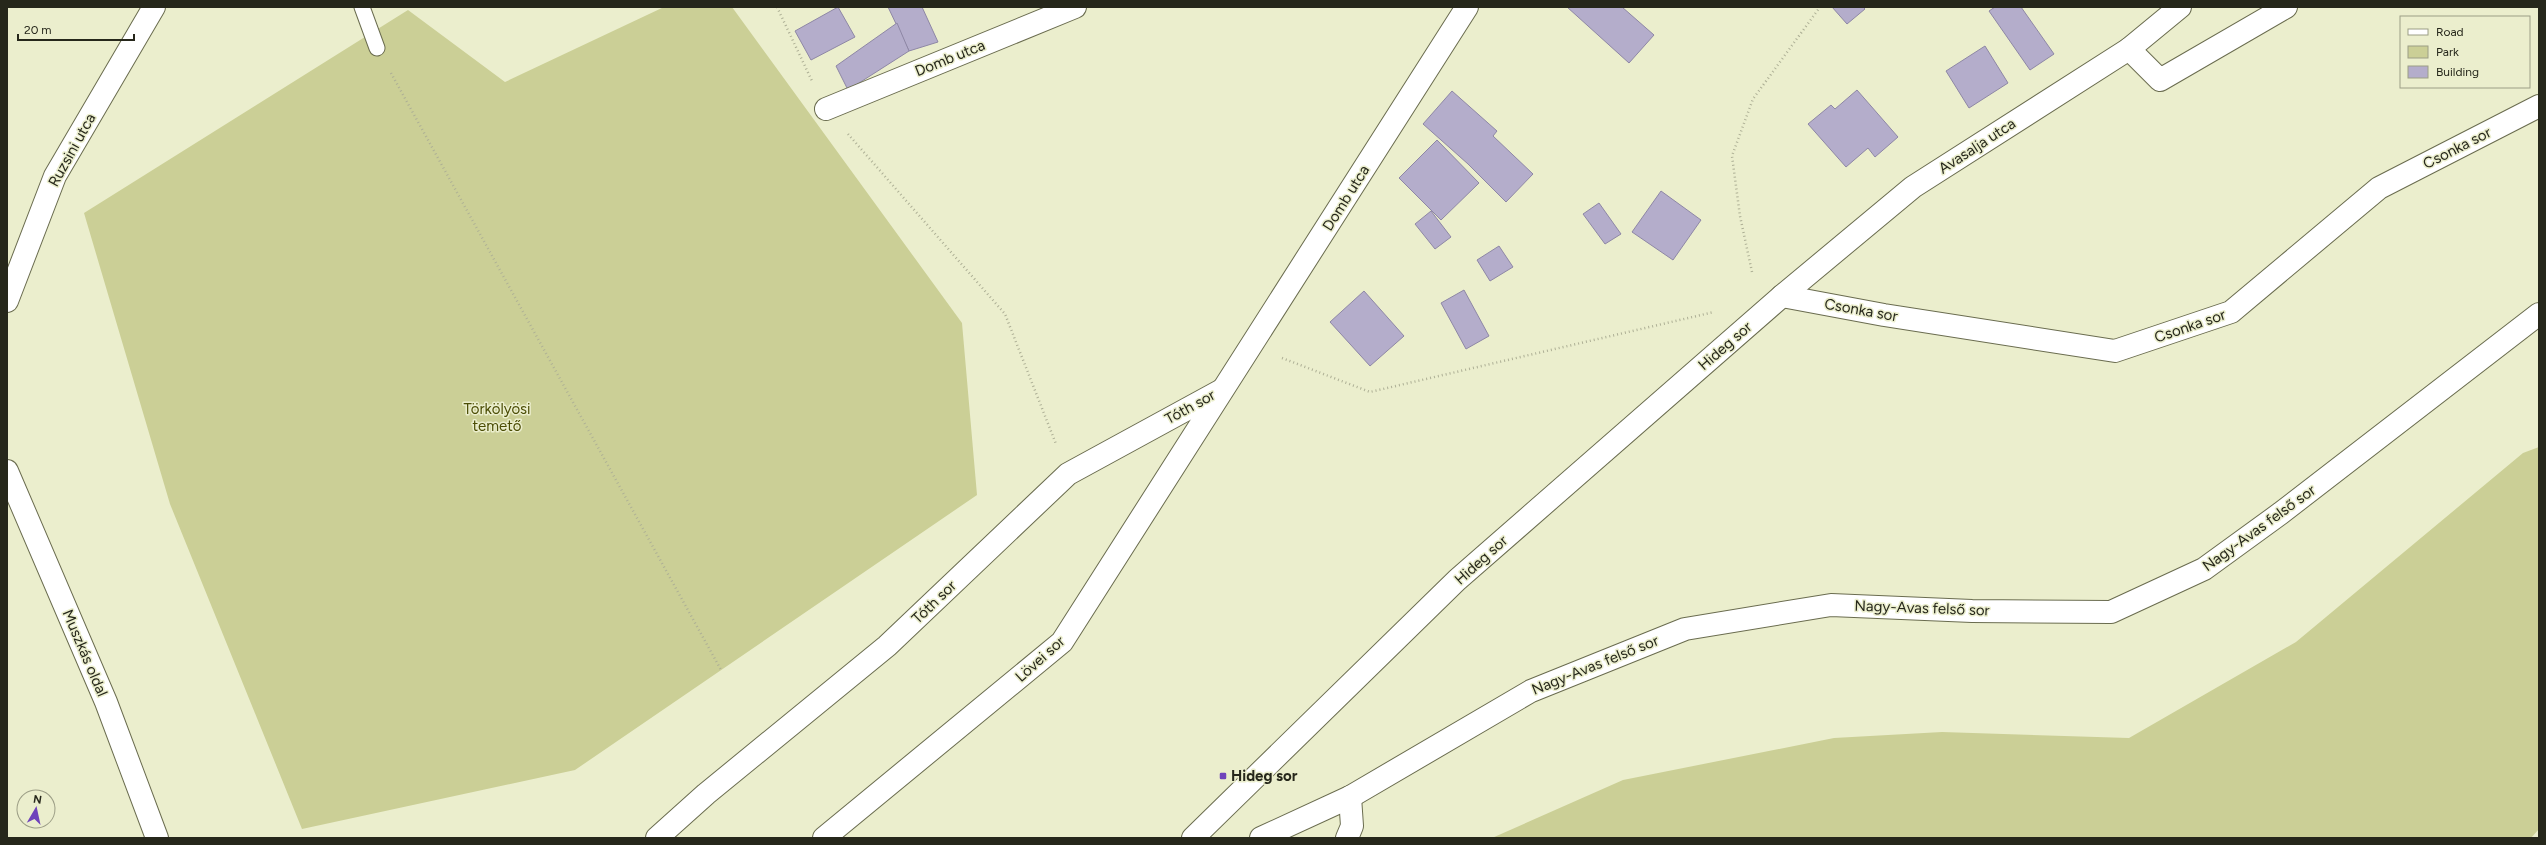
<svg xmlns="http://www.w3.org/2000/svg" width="2546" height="845" viewBox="0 0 2546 845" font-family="Figtree,sans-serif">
<rect width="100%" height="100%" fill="#ebeecd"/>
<g fill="#cbcf96">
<path d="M664 7H732L962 323 977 495 575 770 302 829 170 504 84 213 408 10 505 82Z"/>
<path d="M2539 447V829L2531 838H1492L1623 780 1834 738 1942 732 2129 738 2296 642 2523 453Z"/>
</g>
<g fill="#b4adcb" stroke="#8e87a5">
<path d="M838 7 855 37 811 60 795 31Z"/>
<path d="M888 7H922L938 42 909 51Z"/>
<path d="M1567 7H1622L1654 35 1629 63Z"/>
<path d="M1832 7H1863L1865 9 1847 24Z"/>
<path d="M1995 7H2021L2054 54 2030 70 1989 11Z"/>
<path d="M897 23 909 51 848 90 836 66Z"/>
<path d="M1985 46 2008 83 1969 108 1946 71Z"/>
<path d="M1857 90 1898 137 1875 157 1868 148 1846 167 1808 124 1831 105 1835 109Z"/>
<path d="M1452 91 1497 131 1493 136 1533 174 1506 202 1468 164 1423 124Z"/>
<path d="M1437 140 1479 183 1441 220 1399 178Z"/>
<path d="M1661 191 1701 220 1673 260 1632 232Z"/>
<path d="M1599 203 1621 234 1605 244 1583 214Z"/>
<path d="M1431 211 1451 237 1435 249 1415 224Z"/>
<path d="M1499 246 1513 267 1490 281 1477 260Z"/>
<path d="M1464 290 1489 336 1466 349 1441 303Z"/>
<path d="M1364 291 1404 336 1370 366 1330 322Z"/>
</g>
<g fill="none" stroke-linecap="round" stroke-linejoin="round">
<defs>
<path id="lane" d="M362 7 377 48"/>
<g id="street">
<path d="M2129 49 2160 80 2286 7"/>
<path d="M826 109 1075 7"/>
<path d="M1782 296 1884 315 2115 351 2231 312 2379 188 2539 106"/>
<path d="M7 301 55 176 154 7"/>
<path d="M7 471 106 702 157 838"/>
<path d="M657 838 706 794 887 646 1068 474 1222 390"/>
<path d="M824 838 1062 642 1467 7"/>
<path d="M1193 838 1457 580 1782 296 1913 187 2129 49 2180 7"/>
<path d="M1261 838 1350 797 1531 691 1685 629 1831 605 1972 611 2111 612 2204 569 2281 513 2539 314"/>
<path d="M1347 838 1352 826 1350 797"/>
</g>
</defs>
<use href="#lane" stroke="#6a6c4f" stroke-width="17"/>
<use href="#street" stroke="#6a6c4f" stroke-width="24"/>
<g stroke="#adaf95" stroke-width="2.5" stroke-dasharray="1 3" stroke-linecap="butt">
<path d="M777 7 812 81"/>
<path d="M391 73 721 670"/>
<path d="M848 134 1005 314 1056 444"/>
<path d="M1752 272 1740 216 1732 156 1753 99 1820 7"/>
<path d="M1282 358 1370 392 1714 312"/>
</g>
<use href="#lane" stroke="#fff" stroke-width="15"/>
<use href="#street" stroke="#fff" stroke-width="22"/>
</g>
<rect fill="#6f43bb" stroke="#ebeecd" stroke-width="1.5" x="1219" y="772" width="8" height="8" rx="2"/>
<g text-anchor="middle" stroke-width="3" stroke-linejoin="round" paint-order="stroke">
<g font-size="15" fill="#26271b" stroke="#ebeecd">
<text transform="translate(950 58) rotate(-22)" y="5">Domb utca</text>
<text transform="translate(1977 146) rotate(-33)" y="5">Avasalja utca</text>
<text transform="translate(2457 148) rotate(-27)" y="5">Csonka sor</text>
<text transform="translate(72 150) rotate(-61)" y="5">Ruzsini utca</text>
<text transform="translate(1346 198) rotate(-58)" y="5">Domb utca</text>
<text transform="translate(1861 310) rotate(10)" y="5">Csonka sor</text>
<text transform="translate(2190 326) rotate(-19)" y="5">Csonka sor</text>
<text transform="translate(1725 346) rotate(-41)" y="5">Hideg sor</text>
<text transform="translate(1190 407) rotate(-29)" y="5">Tóth sor</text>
<text transform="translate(2259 528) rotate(-36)" y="5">Nagy-Avas felső sor</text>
<text transform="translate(1481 560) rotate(-42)" y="5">Hideg sor</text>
<text transform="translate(934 602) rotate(-44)" y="5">Tóth sor</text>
<text transform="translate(1922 608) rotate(2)" y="5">Nagy-Avas felső sor</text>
<text transform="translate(85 653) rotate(67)" y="5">Muszkás oldal</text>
<text transform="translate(1040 659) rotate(-42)" y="5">Lövei sor</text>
<text transform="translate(1595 665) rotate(-22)" y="5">Nagy-Avas felső sor</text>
</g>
<g font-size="15" fill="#4b4d05" stroke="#ebeecd">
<text x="497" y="414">Törkölyösi<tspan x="497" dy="17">temető</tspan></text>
</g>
<g font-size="15" font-weight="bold" fill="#26271b" stroke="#ebeecd" text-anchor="start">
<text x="1231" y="781">Hideg sor</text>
</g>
</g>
<rect width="2546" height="845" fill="none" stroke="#26271b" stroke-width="16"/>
<rect x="2400" y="16" width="130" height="72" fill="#ebeecd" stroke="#9c9e86"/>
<rect x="2408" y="29" width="20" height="6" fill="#ffffff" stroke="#9c9e86"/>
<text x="2436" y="36" font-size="12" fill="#26271b">Road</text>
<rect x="2408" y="46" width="20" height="12" fill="#cbcf96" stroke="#9c9e86"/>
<text x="2436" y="56" font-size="12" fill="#26271b">Park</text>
<rect x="2408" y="66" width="20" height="12" fill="#b4adcb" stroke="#9c9e86"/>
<text x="2436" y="76" font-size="12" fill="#26271b">Building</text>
<g transform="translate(36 809) rotate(9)"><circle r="19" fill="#ebeecd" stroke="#9c9e86"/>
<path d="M0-3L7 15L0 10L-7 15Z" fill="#6f43bb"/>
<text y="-6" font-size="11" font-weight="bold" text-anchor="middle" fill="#26271b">N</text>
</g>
<path d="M18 34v6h116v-6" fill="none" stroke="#26271b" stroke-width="2"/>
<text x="24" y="34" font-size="12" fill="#26271b" stroke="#ebeecd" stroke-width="3" paint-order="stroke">20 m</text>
</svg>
